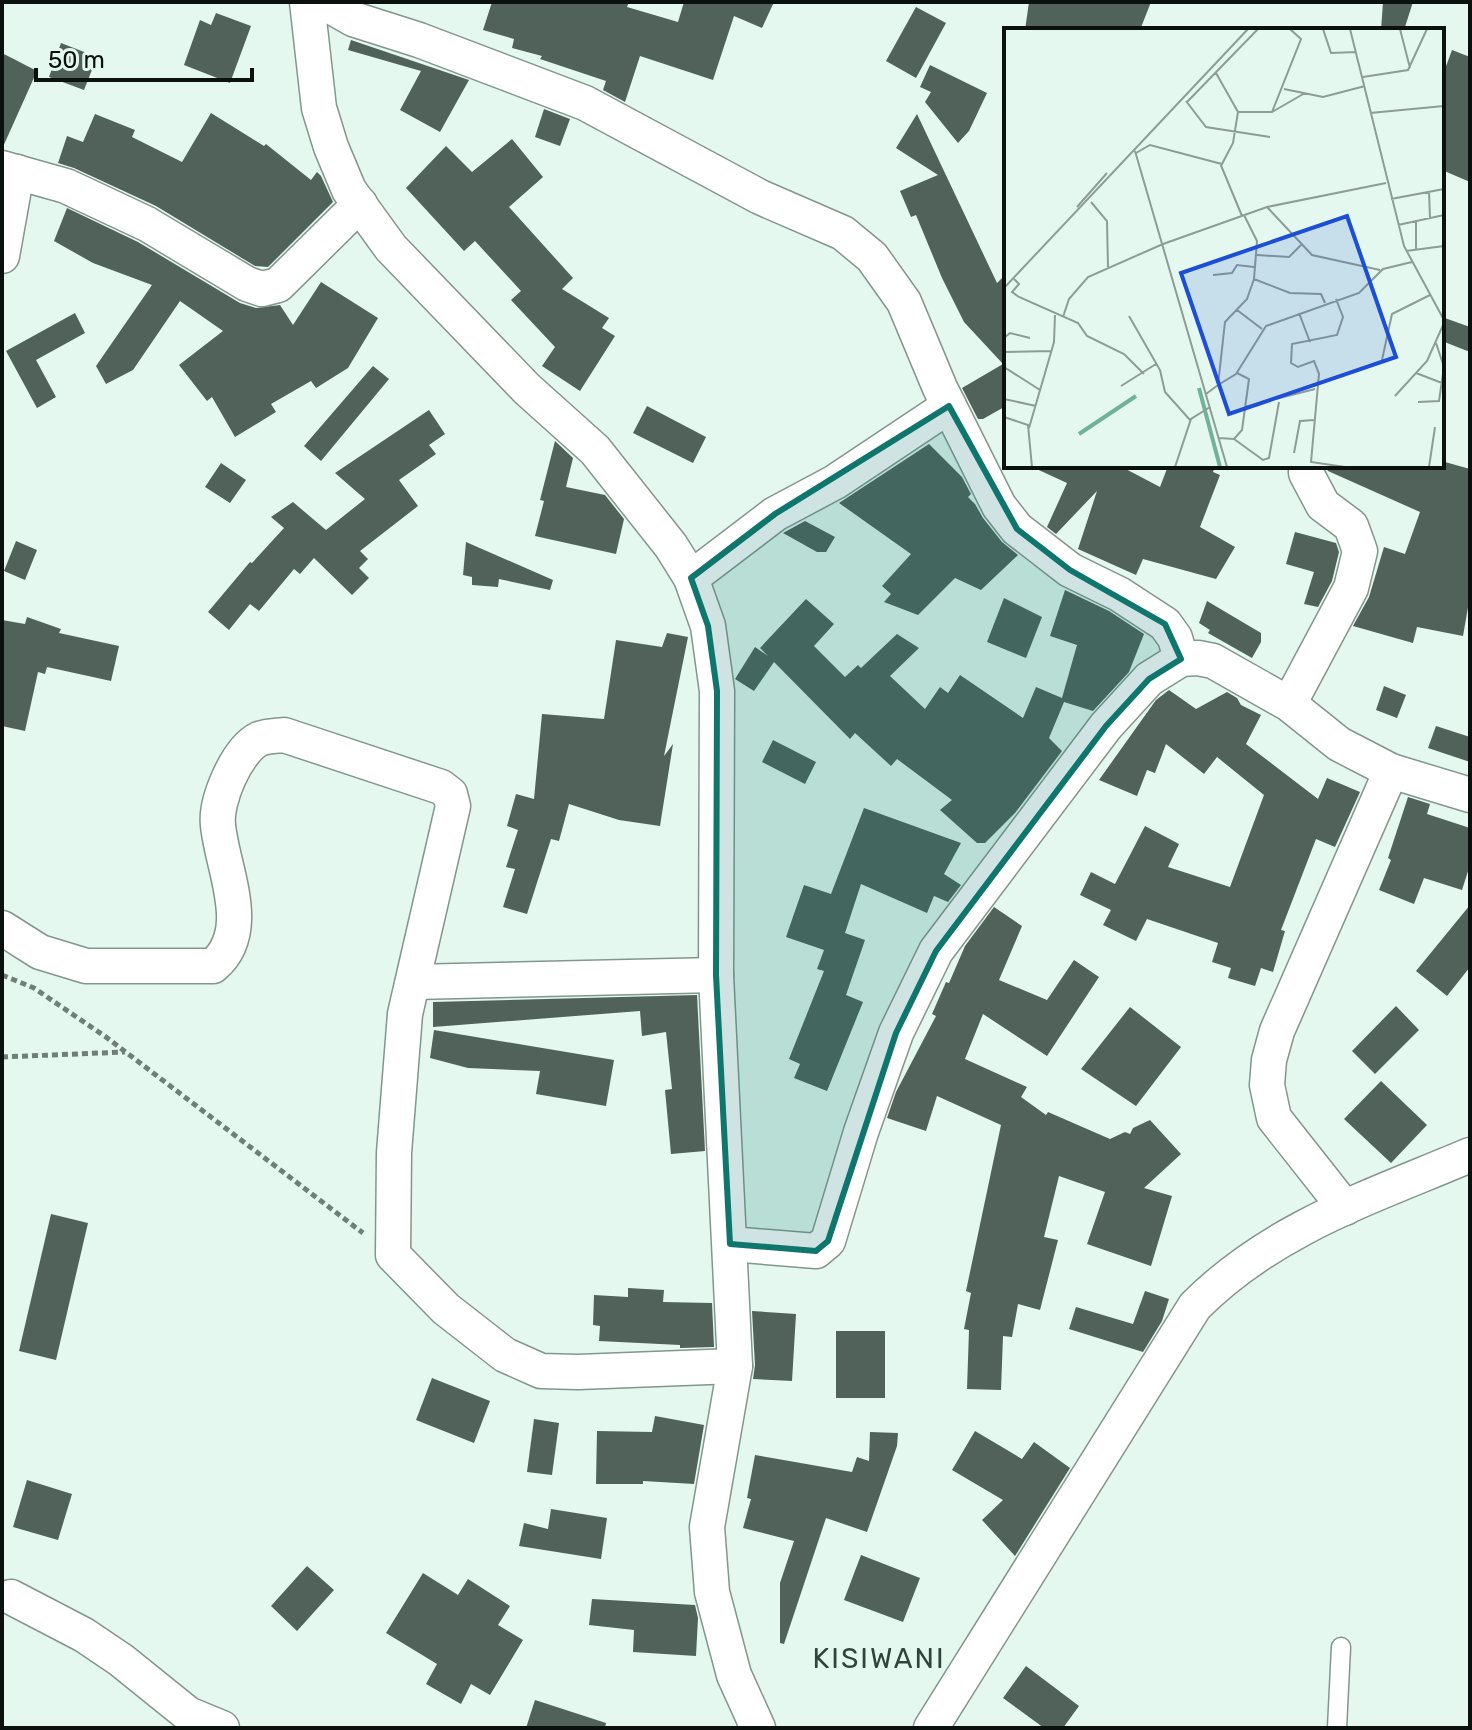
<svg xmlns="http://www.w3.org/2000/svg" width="1472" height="1730" viewBox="0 0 1472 1730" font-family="Rubik,sans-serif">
<rect width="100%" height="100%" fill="#e4f8ef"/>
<g fill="#51625b">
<path d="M492 2H629L627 7 678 22 684 2H774L762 28 734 16 713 80 640 56 625 102 603 90 606 81 540 59 542 56 512 48 514 39 483 30Z"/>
<path d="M1029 2H1151L1140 30H1025Z"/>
<path d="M1383 2H1413L1404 30H1381Z"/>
<path d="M916 7 946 23 916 78 886 61Z"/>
<path d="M216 13 251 26 230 83 184 65 200 20 211 25Z"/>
<path d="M351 40 469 80 440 132 400 110 421 71 348 50Z"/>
<path d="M61 43 97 57 84 90 49 77Z"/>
<path d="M1452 50 1470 57V182L1442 170V77Z"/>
<path d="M2 53 37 71 2 149Z"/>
<path d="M930 65 987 93 969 131 958 143 925 102 931 92 920 87Z"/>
<path d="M544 109 570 119 560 146 535 137Z"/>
<path d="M211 113 264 146 266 144 311 180 317 172 321 176 333 202 268 267 255 266 156 206 74 168 58 163 67 136 83 142 95 114 135 130 132 137 182 162Z"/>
<path d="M917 114 997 283 1006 274V406L983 419H978L962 388 1003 364 964 322 942 278 916 215 911 217 900 191 938 175 896 148Z"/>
<path d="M512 139 543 177 509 207 573 278 562 289 609 318 602 328 615 336 580 391 542 366 555 347 511 300 521 291 475 241 464 251 406 188 446 146 472 172Z"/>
<path d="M67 208 138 242 240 303 256 308 280 305 293 325 321 282 378 318 348 368 316 388 311 381 271 404 276 412 235 437 212 397 207 401 179 365 223 331 180 301 133 370 106 384 96 366 152 285 93 263 54 241Z"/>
<path d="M75 313 85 333 36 360 56 397 37 408 6 351Z"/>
<path d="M1442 317 1470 327V352L1442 341Z"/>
<path d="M373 366 389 379 321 461 304 446Z"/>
<path d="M647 406 706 437 693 463 633 433Z"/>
<path d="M429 410 445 434 429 445 436 454 399 480 418 506 360 551 368 559 359 568 369 578 352 595 314 558 300 574 294 569 259 611 250 604 229 630 208 612 250 562 252 563 284 528 271 517 293 502 326 530 365 499 335 473Z"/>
<path d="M555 441 573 458 566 487 605 495 624 519 616 554 535 536 544 501 540 500Z"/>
<path d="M929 444 962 477 971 494 968 497 975 504 983 518 1002 542 1018 555 981 590 955 578 918 615 884 602 891 594 882 586 911 554 839 503Z"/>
<path d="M1445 462 1470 469V596L1463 636 1417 627 1413 643 1353 626 1369 597 1384 547 1405 554 1420 512 1328 471 1326 466H1444Z"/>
<path d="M221 463 246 480 230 503 205 487Z"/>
<path d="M1030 466H1120L1160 487 1168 466H1215L1213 472 1220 475 1200 527 1235 547 1216 579 1143 559 1136 575 1078 549 1097 491 1056 534 1047 527 1067 483Z"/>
<path d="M805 521 835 537 826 552H817L783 533Z"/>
<path d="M1295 532 1336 543 1339 552 1332 581 1318 607 1304 604 1314 572 1286 564Z"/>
<path d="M16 541 37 550 25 580 4 571Z"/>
<path d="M466 542 553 580 550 590 499 579 498 587 472 585V577L463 575Z"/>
<path d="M1065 590 1109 611 1144 634 1129 672 1093 711 1064 702 1049 738 1062 751 1015 813 985 843H977L940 810 952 800 897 759 891 766 855 733 850 739 774 662 754 691 735 679 755 647 768 656 760 648 806 599 834 624 814 646 845 677 858 665 861 668 897 634 919 648 890 676 925 709 940 687 948 693 960 675 1023 718 1036 687 1062 698 1077 645 1050 636Z"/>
<path d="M1004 598 1042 617 1026 658 987 642Z"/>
<path d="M1207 601 1261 633V642L1252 658 1208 633 1210 630 1199 623Z"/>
<path d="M27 617 61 629 59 633 119 646 111 681 47 667 45 674 38 672 25 731 2 726V620L25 624Z"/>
<path d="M667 633 688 637 664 756 673 744 660 826 619 820 569 804 559 841 551 839 527 914 503 907 515 869 506 867 518 830 507 826 516 794 534 799 542 714 604 719 616 640 662 647Z"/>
<path d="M1384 686 1406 695 1397 718 1376 710Z"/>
<path d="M1169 690 1196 709 1227 692 1237 698 1241 705 1261 715 1246 744 1318 799 1327 778 1360 792 1335 847 1316 839 1281 930 1285 931 1273 972 1261 968 1255 986 1228 978 1231 968 1212 962 1218 943 1147 919 1136 941 1103 925 1111 910 1080 895 1091 872 1115 884 1145 826 1179 844 1168 867 1230 887 1264 795 1217 757 1204 774 1166 744 1155 773 1147 770 1137 796 1099 780 1156 700Z"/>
<path d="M1436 726 1470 737V762L1428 748Z"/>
<path d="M773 740 816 762 805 784 762 762Z"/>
<path d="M1408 797 1430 804 1427 814 1470 828V865L1462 890 1424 878 1414 904 1379 890 1391 860 1388 858Z"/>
<path d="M864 808 961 843 944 874 961 885 948 902 934 896 927 913 861 884 845 933 865 940 846 995 863 1002 827 1091 794 1078 800 1064 789 1059 824 971 817 969 824 950 786 937 804 885 831 894Z"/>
<path d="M1470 905V967L1447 996 1416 971Z"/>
<path d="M994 907 1022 926 999 980 1047 1000 1074 960 1099 977 1047 1056 983 1014 965 1059 1027 1087 1021 1097 1046 1115 1048 1112 1110 1139 1125 1132 1130 1134 1133 1128 1150 1120 1181 1154 1144 1188 1172 1196 1151 1266 1087 1244 1105 1192 1059 1176 1044 1237 1058 1240 1040 1310 1018 1304 1012 1337 1003 1336 1001 1390 967 1389 969 1330 964 1329 971 1293 966 1291 1001 1125 937 1096 926 1131 887 1118 896 1092 936 1016 932 1014 946 982 949 983 965 946Z"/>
<path d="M697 995 705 1151 671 1154 665 1090 672 1089 666 1032 642 1036 640 1011 433 1027V1002Z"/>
<path d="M1396 1006 1419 1030 1375 1074 1352 1051Z"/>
<path d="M1130 1007 1181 1047 1136 1106 1081 1069Z"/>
<path d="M434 1030 614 1060 606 1106 536 1094 540 1071 468 1068 430 1058Z"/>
<path d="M1381 1081 1427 1125 1391 1163 1344 1119Z"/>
<path d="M51 1214 88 1223 56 1360 19 1351Z"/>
<path d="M628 1288 664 1290 663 1302 712 1303 714 1347 680 1348V1345L599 1341 600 1326 593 1325 594 1295 628 1297Z"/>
<path d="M1145 1291 1169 1299 1162 1321 1143 1352 1069 1329 1076 1307 1133 1324Z"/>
<path d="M752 1311 796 1314 792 1381 753 1379 755 1365Z"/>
<rect x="836" y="1331" width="49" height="67"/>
<path d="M432 1378 490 1401 474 1443 416 1420Z"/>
<path d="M655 1416 704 1425 694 1484 643 1481V1484H596L597 1431 652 1432Z"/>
<path d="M534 1419 559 1423 552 1475 527 1472Z"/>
<path d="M975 1431 1022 1459 1034 1442 1070 1468 1015 1556 982 1520 1003 1500 952 1470Z"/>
<path d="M870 1432 898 1433 897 1446 867 1532 826 1518 784 1644 780 1643V1583L794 1541 743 1528 751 1499 747 1498 755 1455 852 1472 857 1457 869 1461Z"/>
<path d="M27 1480 72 1494 58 1540 13 1527Z"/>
<path d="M551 1509 607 1518 601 1559 519 1546 524 1523 548 1529Z"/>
<path d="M861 1555 920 1578 903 1622 844 1600Z"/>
<path d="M307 1566 334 1590 297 1631 271 1606Z"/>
<path d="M423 1573 458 1595 468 1579 510 1606 498 1625 523 1640 490 1695 471 1684 461 1704 426 1684 437 1664 386 1633Z"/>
<path d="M592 1599 695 1605 698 1618 696 1656 633 1652 634 1630 589 1625Z"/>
<path d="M1026 1666 1079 1706 1063 1728H1044L1003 1698Z"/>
<path d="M535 1700 606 1723 605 1728H526Z"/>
</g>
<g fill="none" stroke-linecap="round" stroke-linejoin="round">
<defs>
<path id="service" d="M1337 1728 1341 1647"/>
<g id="minor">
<path d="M307 2 319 108 331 147 349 190 391 248 527 389 595 450 671 546 691 578 708 626 717 691 716 975 735 1366 707 1527 712 1592 734 1675 758 1728"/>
<path d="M323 2 353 19 419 40 585 103 760 197 843 233 872 257 904 302 940 388 999 506 1017 529 1070 570 1119 594 1165 624 1175 638 1181 659"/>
<path d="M2 168 66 186 147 224 247 284 262 289 278 285 360 204"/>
<path d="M2 256 17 172"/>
<path d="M691 578 775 514 835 482 949 406"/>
<path d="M1289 704 1351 588 1360 551 1351 526 1323 505 1306 473V466"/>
<path d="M2 928 40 952 86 966H213C255 931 222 869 218 825 215 801 237 750 259 739 266 736 276 736 284 735L441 787 450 794 453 806 405 1014 394 1153 393 1255 446 1309 505 1355 541 1371 578 1372 735 1366"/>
<path d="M413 982 716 975"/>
<path d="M1345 1208 1274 1118 1267 1085 1269 1060 1277 1031 1391 771"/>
<path d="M730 1244 816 1251 828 1241 861 1132 896 1033 936 951 1106 726 1149 679 1181 659 1198 658 1213 661 1289 704 1339 744 1391 771 1470 795"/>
<path d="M11 1597 84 1635 121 1660 188 1714 222 1728"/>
<path d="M931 1728 1195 1306C1273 1228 1371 1197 1470 1155"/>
</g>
</defs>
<use href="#service" stroke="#83968e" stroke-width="21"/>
<use href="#minor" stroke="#83968e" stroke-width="37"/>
<g stroke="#707e78" stroke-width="5" stroke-dasharray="6 4" stroke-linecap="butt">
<path d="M2 975 34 988 106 1037 363 1233"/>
<path d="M2 1057 125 1052"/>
</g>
<use href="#service" stroke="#fff" stroke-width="18"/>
<use href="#minor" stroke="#fff" stroke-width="34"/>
</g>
<path fill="#0f766e" fill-opacity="0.2" stroke="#0f766e" stroke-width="6" stroke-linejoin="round" d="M949 406 1017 529 1070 570 1165 624 1181 659 1149 679 1106 726 936 951 896 1033 828 1241 816 1251 730 1244 716 975 717 691 708 626 691 578 775 514Z"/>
<g text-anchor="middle" stroke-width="8" stroke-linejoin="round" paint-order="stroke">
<g font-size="28" letter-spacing="2" fill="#32433c" stroke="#e4f8ef">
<text x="879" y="1668">KISIWANI</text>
</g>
</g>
<g transform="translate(1004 28)">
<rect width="440" height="440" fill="#e4f8ef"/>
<path fill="none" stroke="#71b399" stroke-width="4" d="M195 360 216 439M75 406 132 368"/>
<path fill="none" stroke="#8d9c95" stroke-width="2" d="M319 1 327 25 352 24M346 1 400 218 440 292M396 1 406 40M359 49 404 42 423 1M280 61 319 69 361 58M182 73 202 99 266 109M183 74 254 1M234 84H268L297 11 286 1M268 84 301 65M366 85 440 78M131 123 223 439M132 125 146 117 218 136 229 115 234 84 212 45M216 135 238 188M425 164 426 190M387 171 440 161M87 174 103 193 104 239M73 179 103 145M263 179 308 227 376 242M240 187 253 213 250 251 286 265 317 266 321 275M394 197 440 187M412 222V192M402 223 440 218M253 227 285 229 297 217M209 247 228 245 233 237 250 239M10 251 15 256 8 264 15 269 74 295 83 308 120 326 140 346M0 260 244 1M332 271 339 289 333 307 288 316 287 335 294 339 310 333 315 346 307 434 341 439M233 282 258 301M295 285 306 314M125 288 156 342 161 364 186 392M59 289 65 271 84 249 159 216 263 179 382 155M0 310 6 305 26 310M0 324 47 323M378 332 388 286 426 267M0 339 36 362M412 345 438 355M214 357 232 346 262 298 355 265 379 241 408 234M117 358 152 336M202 366 214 357 221 294 243 271 250 251M391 368 423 333 440 295M0 371 32 378M414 374 435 373 440 339 432 315M241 379 311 361M0 389 24 397 28 439M25 400 50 314 51 287M215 410 230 411 238 402 245 351 233 345M230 411 259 432 265 430 275 374M290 425 296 393 310 392M171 439 187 391 206 379M425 439 431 399"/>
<path fill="#1d4ed8" fill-opacity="0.15" stroke="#1d4ed8" stroke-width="4" d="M343 188 392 329 225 386 177 245Z"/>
<rect width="440" height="440" fill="none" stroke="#0a110e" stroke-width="4"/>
</g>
<rect width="1472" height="1730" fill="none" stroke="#0a110e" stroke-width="8"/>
<path d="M36 68v12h216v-12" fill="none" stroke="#0a110e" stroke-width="4"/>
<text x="48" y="68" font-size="24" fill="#0a110e" stroke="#e4f8ef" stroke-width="6" paint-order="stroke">50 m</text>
</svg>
